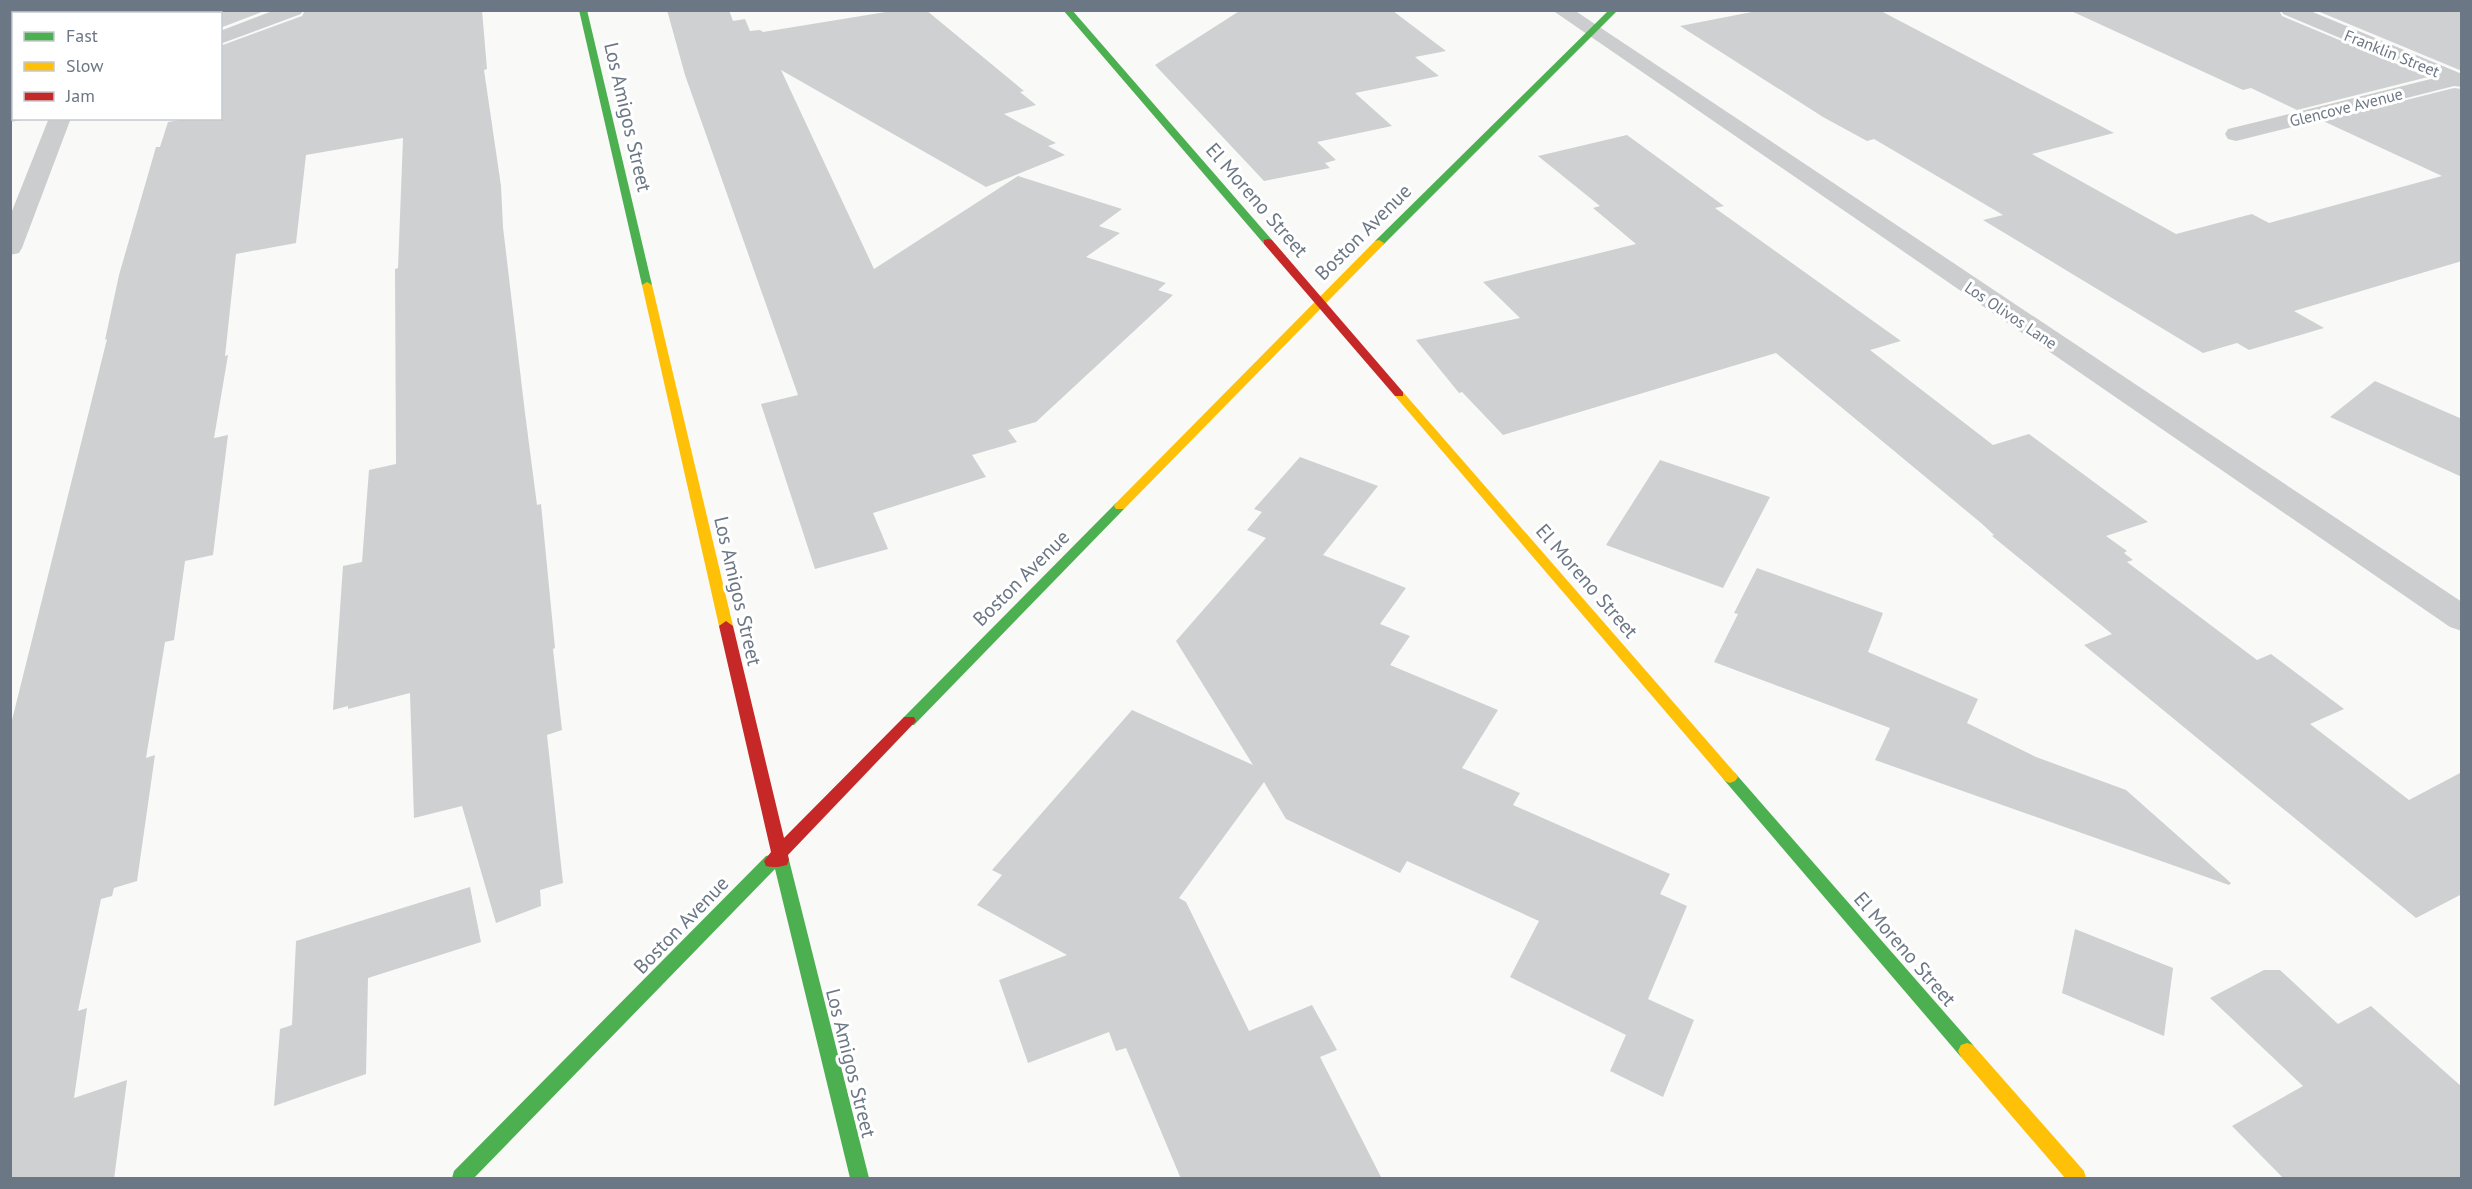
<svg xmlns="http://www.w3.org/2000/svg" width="2472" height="1189" viewBox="0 0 2472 1189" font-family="'PT Sans',sans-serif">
<rect width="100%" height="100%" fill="#f9f9f8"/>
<g fill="#cfd0d2">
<path d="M220 10H267L220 28Z"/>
<path d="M305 10H482L487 69 484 70 501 186 503 227 525 413 537 505 541 504 555 648 553 649 562 730 547 735 563 883 540 890 541 906 496 923 462 806 414 818 410 693 348 709V706L333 710 343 566 362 562 369 470 396 464 395 269 398 268 403 138 306 155 296 243 236 254 225 356 228 355 214 438 228 435 213 555 185 561 174 640 165 642 146 758 155 755 137 881 114 888 112 896 101 899 78 1011 87 1008 74 1098 127 1080 114 1179H10V728L107 339 105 340 119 275 156 147H160L168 122 192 118H220V46L302 16Z"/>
<path d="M667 10H729L733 21 745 19 750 31 760 30 763 32 898 10H926L1024 91 1020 92 1036 105 1004 114 1056 143 1048 146 1065 155 986 187 781 70 874 269 1018 176 1122 209 1099 226 1120 233 1086 257 1166 283 1158 290 1173 295 1036 422 1008 430 1017 442 972 455 986 477 873 513 888 549 815 569 761 404 798 395 685 75Z"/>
<path d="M1241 10 1393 11 1446 51 1415 57 1439 76 1355 93 1392 126 1317 142 1336 160 1325 163 1330 168 1264 181 1155 65Z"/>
<path d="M1762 10H1879L2114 133 2032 154 2176 234 2252 214 2269 223 2442 176 2323 121 2454 88 2462 89V261L2294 311 2324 328 2249 350 2237 343 2203 353 1983 220 2003 215 1874 139 1867 141 1823 117 1680 26Z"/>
<path d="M2069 10H2279L2282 16 2428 77 2297 110 2251 88 2243 90Z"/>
<path d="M2315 10H2462V71Z"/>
<path d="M1627 135 1724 206 1715 208 1901 341 1870 350 1993 445 2029 434 2148 522 2106 536 2127 551 2124 553 2133 560 2127 562 2257 660 2271 654 2344 709 2310 724 2409 800 2462 772V894L2416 918 2084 645 2112 634 1992 536 1994 535 1981 523 1776 353 1503 435 1462 392 1459 393 1416 340 1520 318 1483 282 1636 244 1593 208 1600 206 1538 156Z"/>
<path d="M2375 381 2462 419V477L2330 417Z"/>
<path d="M1300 457 1378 486 1323 555 1406 588 1380 624 1410 636 1390 665 1498 710 1462 768 1520 793 1513 805 1670 874 1660 894 1687 906 1648 999 1694 1020 1663 1097 1610 1071 1626 1035 1510 977 1539 921 1407 861 1400 873 1286 819 1264 782 1179 898 1186 902 1249 1031 1312 1005 1337 1050 1320 1057 1382 1179H1181L1126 1048 1116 1051 1109 1032 1028 1063 999 980 1067 955 977 905 1002 875 992 870 1132 710 1253 765 1176 641 1266 538 1247 530 1262 512 1254 509Z"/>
<path d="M1660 460 1770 497 1723 588 1606 545Z"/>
<path d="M1757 568 1883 613 1868 652 1978 699 1967 723 2036 757 2126 790 2231 883 2229 885 1875 760 1890 728 1714 662 1738 614 1734 613Z"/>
<path d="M470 887 481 942 368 978 366 1074 274 1106 280 1029 292 1025 296 941Z"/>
<path d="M2075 929 2173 968 2164 1036 2062 993Z"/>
<path d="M2264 970H2280L2338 1024 2371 1006 2462 1087V1179H2284L2232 1126 2303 1086 2210 998Z"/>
</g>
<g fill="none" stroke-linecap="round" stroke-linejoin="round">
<g fill="#cccdce" fill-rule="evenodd">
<rect x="89" y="10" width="19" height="4"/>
<path d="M275 10H303L301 14 220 44V31Z"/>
<path d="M1552 10H1574L2462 602V631L2450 627Z"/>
<path d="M2281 10H2308L2462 74V87L2454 86 2236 141 2228 139 2225 134 2228 129 2435 78 2283 14Z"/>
<path d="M10 109H14V118L22 120 10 122Z"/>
<path d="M49 118H71L22 248 19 253 10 255V216Z"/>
</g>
<g fill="#4caf50" fill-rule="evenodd">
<path d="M579 10H587L652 285 651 287 647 288 642 285Z"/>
<path d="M1063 10H1072L1272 240V244H1264Z"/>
<path d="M1609 10H1618L1383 245H1375V241Z"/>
<path d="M1120 502 1124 503 1126 506 1124 509 914 725H904L902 721 904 717 1116 503Z"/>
<path d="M1730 771 1735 773 1973 1045 1976 1051 1973 1057 1967 1059 1961 1057 1725 781 1722 777 1725 773Z"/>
<path d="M781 853 787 855 789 860 869 1178H850L775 869 474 1178H452L454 1171 766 856Z"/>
</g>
<g fill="#ffc107" fill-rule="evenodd">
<path d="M1379 240 1384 243 1383 245 1124 509H1116L1114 506 1116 503 1375 241Z"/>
<path d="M647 282 652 285 733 626 726 631 719 626 642 285Z"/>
<path d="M1399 391 1403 392 1735 773 1738 777 1735 781 1730 783 1725 781 1395 396V392Z"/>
<path d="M1967 1043 1973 1045 2084 1171 2086 1178H2065L1961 1057 1958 1051 1961 1045Z"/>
</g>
<g fill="#c62828" fill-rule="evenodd">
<path d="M1268 239 1272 240 1403 392V396H1395L1264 244V240Z"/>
<path d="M726 621 733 626 784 838 904 717H914L916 721 788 855 789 860 787 865C780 867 773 868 766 866L764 861 771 852 719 626Z"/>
</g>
</g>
<g text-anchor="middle" stroke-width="6" stroke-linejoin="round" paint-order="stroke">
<g font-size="16" fill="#6c7785" stroke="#fff">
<text transform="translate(2392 53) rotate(22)" y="6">Franklin Street</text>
<text transform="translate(2346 107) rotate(-14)" y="6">Glencove Avenue</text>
<text transform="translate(2011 315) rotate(34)" y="6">Los Olivos Lane</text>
</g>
<g font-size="20" fill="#6c7785" stroke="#fff">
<text transform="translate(628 117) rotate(77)" y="7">Los Amigos Street</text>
<text transform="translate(1257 200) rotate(49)" y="7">El Moreno Street</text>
<text transform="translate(1363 232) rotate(-45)" y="7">Boston Avenue</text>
<text transform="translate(1021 578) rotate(-45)" y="7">Boston Avenue</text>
<text transform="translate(1587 581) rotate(49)" y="7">El Moreno Street</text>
<text transform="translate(738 591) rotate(77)" y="7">Los Amigos Street</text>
<text transform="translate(681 925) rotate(-46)" y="7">Boston Avenue</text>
<text transform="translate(1905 949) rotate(49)" y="7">El Moreno Street</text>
<text transform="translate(851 1063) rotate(76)" y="7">Los Amigos Street</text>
</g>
</g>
<rect width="2472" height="1189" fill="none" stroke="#6c7785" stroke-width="24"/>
<rect x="12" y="12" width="210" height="108" fill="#ffffff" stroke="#c4c9ce" stroke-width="1.5"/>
<rect x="24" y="32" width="30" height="9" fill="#4caf50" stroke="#c4c9ce" stroke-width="1.5"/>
<text x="66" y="42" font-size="18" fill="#6c7785">Fast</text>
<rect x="24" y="62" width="30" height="9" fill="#ffc107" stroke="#c4c9ce" stroke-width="1.5"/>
<text x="66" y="72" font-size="18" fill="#6c7785">Slow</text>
<rect x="24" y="92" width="30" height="9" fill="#c62828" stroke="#c4c9ce" stroke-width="1.5"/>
<text x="66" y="102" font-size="18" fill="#6c7785">Jam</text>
</svg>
